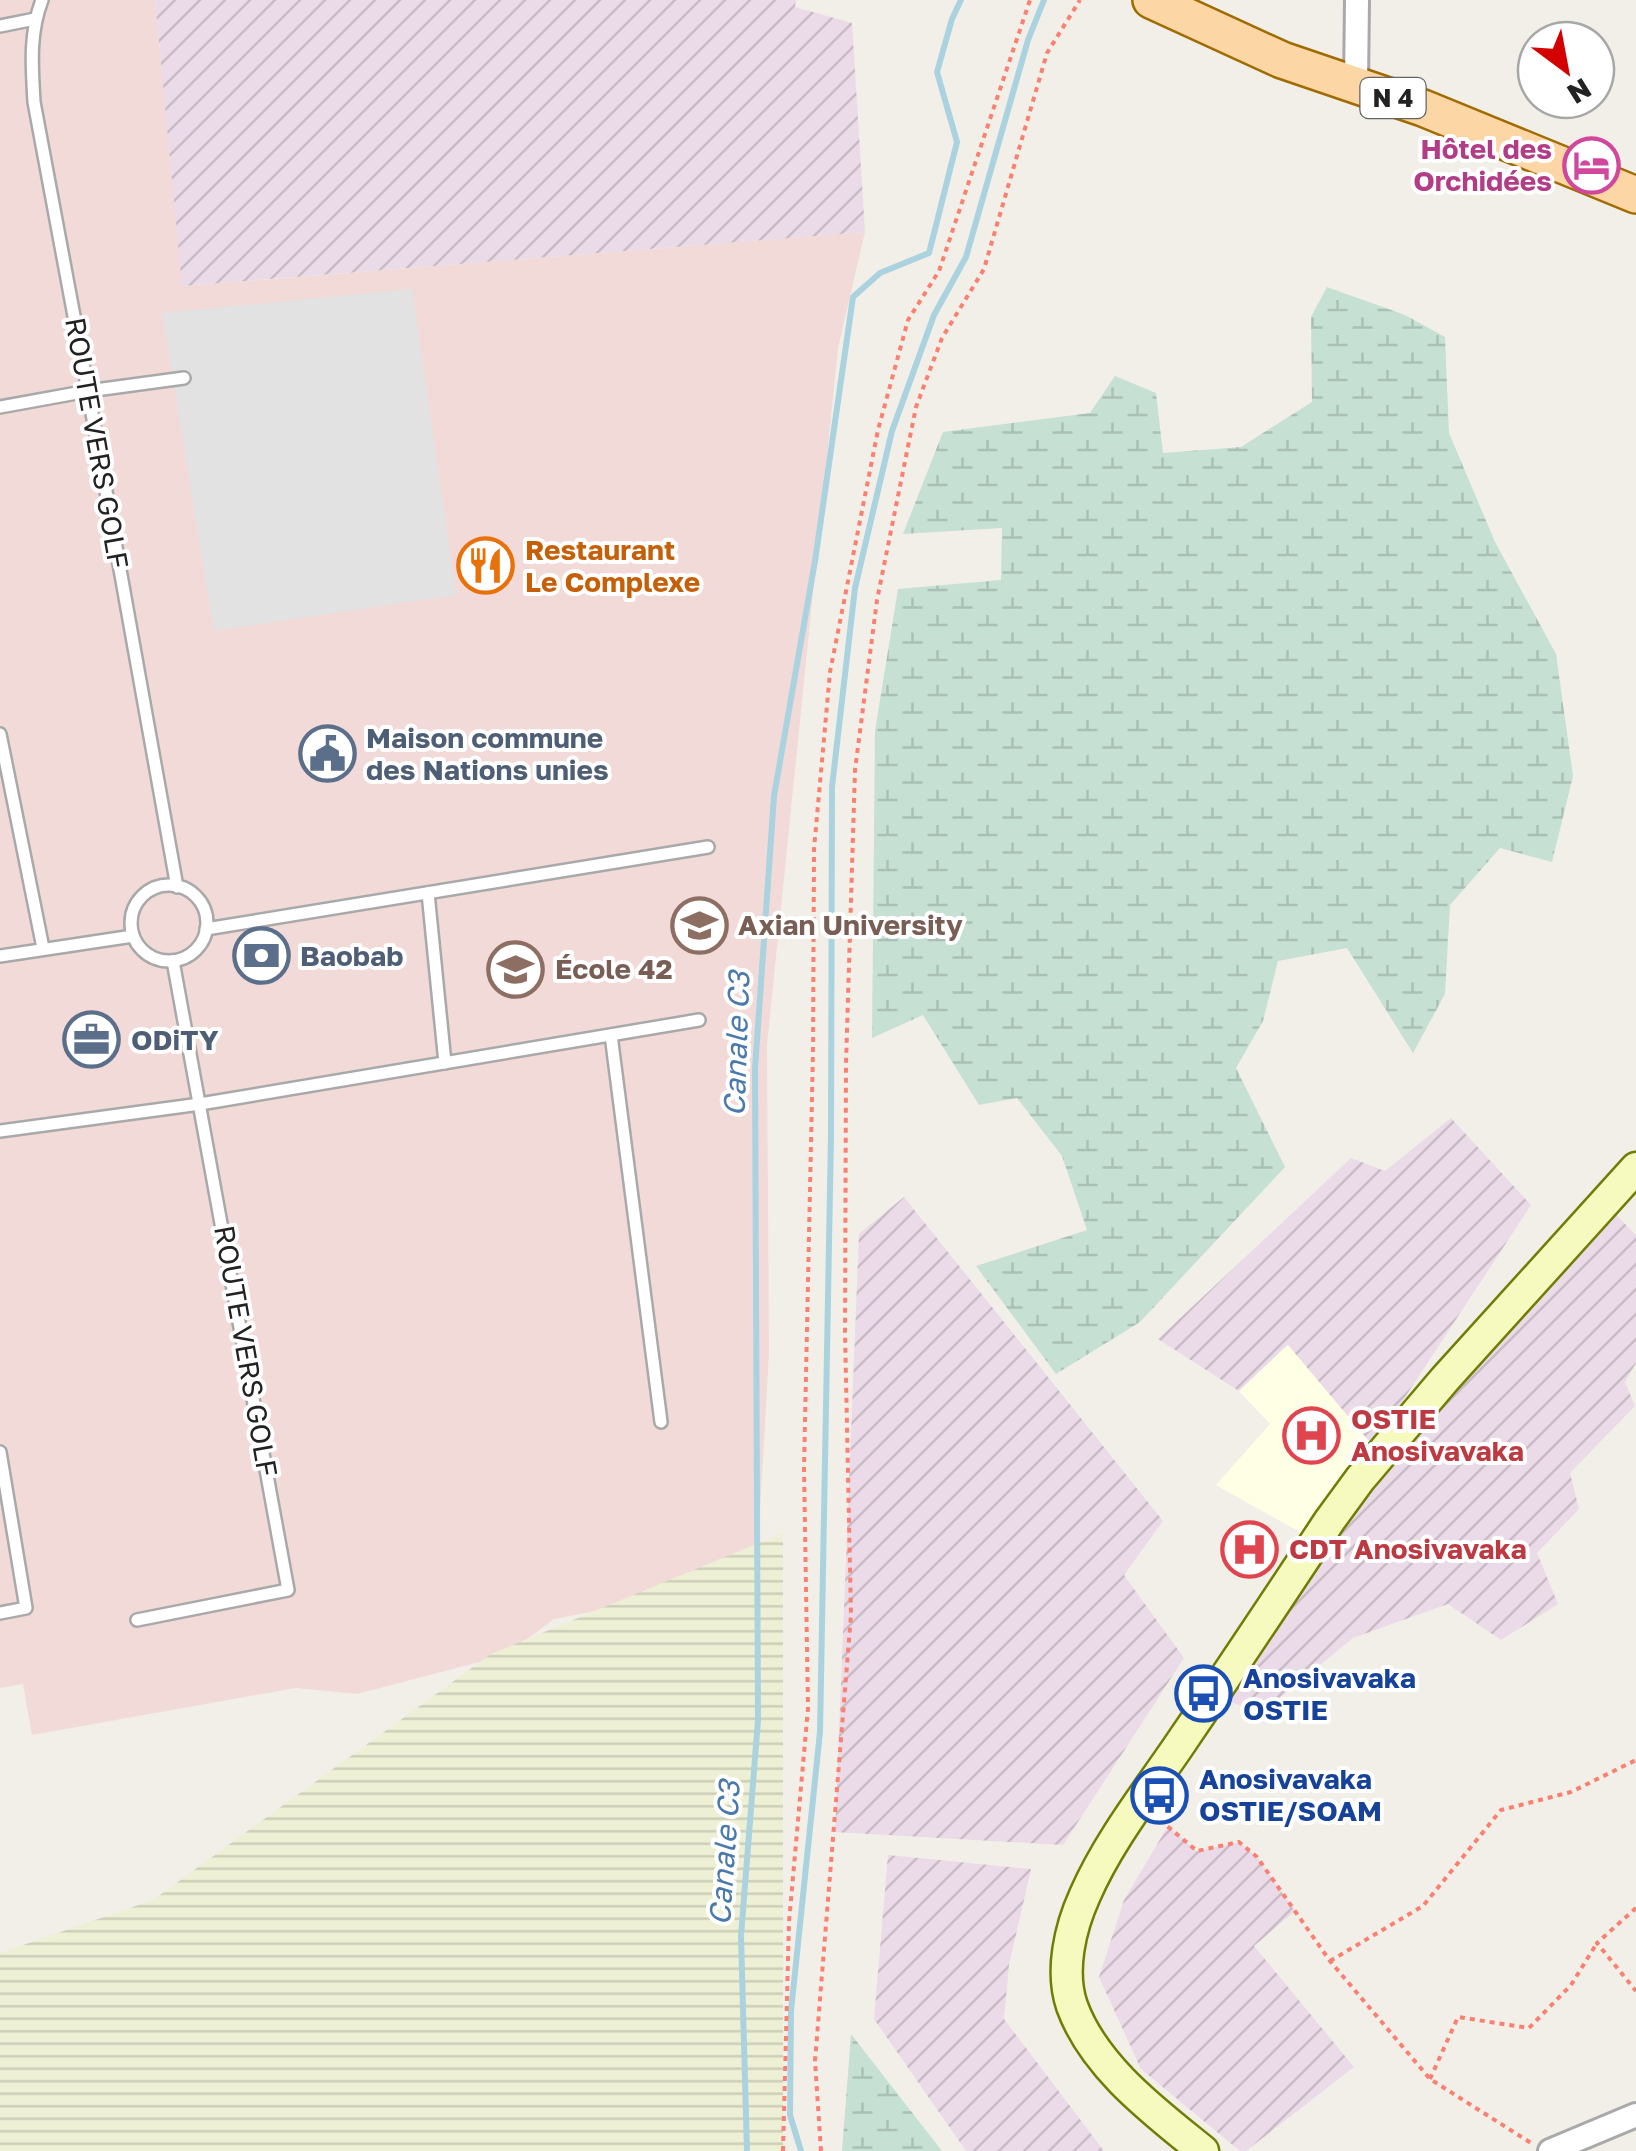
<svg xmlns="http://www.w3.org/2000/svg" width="1636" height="2151" viewBox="0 0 1636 2151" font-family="'Golos Text',sans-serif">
<defs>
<pattern id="industrial-furrows" width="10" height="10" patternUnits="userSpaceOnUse" patternTransform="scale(2.5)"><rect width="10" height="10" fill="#ebdbe8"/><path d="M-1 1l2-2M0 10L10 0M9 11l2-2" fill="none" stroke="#c9bcc7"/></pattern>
<pattern id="farmland-rules" width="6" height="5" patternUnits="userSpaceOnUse" patternTransform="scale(2.5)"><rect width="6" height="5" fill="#eef0d5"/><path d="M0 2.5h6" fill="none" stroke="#ccceb7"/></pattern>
<pattern id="wetland-marsh" width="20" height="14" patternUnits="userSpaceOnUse" patternTransform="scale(2.5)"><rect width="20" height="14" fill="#c6e0d4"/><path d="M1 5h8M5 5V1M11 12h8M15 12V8" fill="none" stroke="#aac0b6"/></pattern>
</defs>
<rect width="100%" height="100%" fill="#f2efe9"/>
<path fill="#f2dad9" d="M0 0H155L183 286 865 232 838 348 767 1045 769 1353 756 1580 554 1619 506 1655 357 1694 296 1688 32 1735 23 1684 0 1688Z"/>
<g fill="url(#industrial-furrows)">
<path d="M155 0H796L795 7 852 23 865 232 182 286Z"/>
<path d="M1451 1118 1531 1205 1373 1446 1287 1345 1239 1391 1158 1339 1351 1158 1385 1171Z"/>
<path d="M904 1197 1163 1521 1124 1575 1184 1658 1063 1845 835 1832 859 1234Z"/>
<path d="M1611 1210 1636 1235V1363L1625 1382 1635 1406 1570 1473 1579 1509 1537 1553 1558 1604 1501 1640 1448 1604 1353 1638 1261 1713 1225 1700 1350 1519 1450 1388Z"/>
<path d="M1168 1826 1197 1851 1239 1842 1257 1857 1295 1911 1254 1946 1354 2067 1246 2151H1240L1141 2069 1099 1977 1124 1900Z"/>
<path d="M888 1855 1031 1869 1009 1965 1004 2019 1104 2151H966L874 2019Z"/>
</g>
<path fill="#ffffe5" d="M1288 1345 1373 1446 1307 1536 1216 1485 1270 1424 1239 1391Z"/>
<path fill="url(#farmland-rules)" d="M783 1533V2151H0V1953L153 1900 491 1654Z"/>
<g fill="url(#wetland-marsh)">
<path d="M1327 287 1405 315 1445 337 1449 433 1495 542 1556 654 1573 776 1552 862 1500 848 1450 905 1445 994 1413 1053 1347 948 1278 961 1263 1021 1236 1068 1285 1167 1140 1322 1056 1374 976 1266 1087 1230 1062 1156 1017 1098 979 1105 923 1015 872 1038 875 731 898 589 1001 580 1002 528 903 534 943 432 1090 413 1115 376 1156 393 1163 453 1241 447 1312 402 1311 317Z"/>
<path d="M851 2034 942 2151H842Z"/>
</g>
<path fill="#e2e2e2" d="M412 289 456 595 214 631 162 313Z"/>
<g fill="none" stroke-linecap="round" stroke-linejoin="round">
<g stroke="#aad3df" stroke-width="6">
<path d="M747 2151 741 1936 758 1720 755 1069 774 796 815 561 853 297 880 273 929 253 957 142 937 72 952 19 961 0"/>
<path d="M801 2151 790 2115 791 2011 820 1732 831 1135 832 787 855 588 892 431 934 315 966 257 1028 40 1044 0"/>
</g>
<defs>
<g id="service">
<path d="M42 0C29 34 32 67 34 102L88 391 177 887"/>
<path d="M0 26 35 19"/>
<path d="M0 407 88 391 184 378"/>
<path d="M0 734 43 948"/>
<circle cx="169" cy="923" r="38"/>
<path d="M428 893 445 1063"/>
<path d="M206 929 708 847"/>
<path d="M0 956 133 936"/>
<path d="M611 1035 661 1422"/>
<path d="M0 1131 200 1104 699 1020"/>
<path d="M0 1452 26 1608 0 1613"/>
<path d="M137 1620 288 1590 173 961"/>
</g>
<g id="minor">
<path d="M1356 85 1357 0"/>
<path d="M1550 2151 1636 2115"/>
</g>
<path id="secondary" d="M1203 2151C1155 2112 1094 2067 1072 2006 1060 1971 1070 1928 1085 1895 1109 1840 1149 1790 1182 1741 1232 1668 1281 1594 1330 1520L1360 1479 1445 1379 1636 1168"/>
<path id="primary" d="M1151 0 1282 60 1423 108 1636 195"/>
</defs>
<use href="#service" stroke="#a9a9a9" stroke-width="16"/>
<use href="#minor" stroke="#a9a9a9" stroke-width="28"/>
<use href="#secondary" stroke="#707d05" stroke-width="35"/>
<use href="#primary" stroke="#a06b00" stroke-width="40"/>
<g stroke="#fa8072" stroke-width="4" stroke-dasharray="5 5" stroke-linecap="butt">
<path d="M1160 1820 1197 1851 1239 1842 1257 1857 1330 1961 1430 2079 1531 2143"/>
<path d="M1636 1908 1597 1943 1636 1991"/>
<path d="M1330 1961 1423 1906 1501 1810 1571 1792 1636 1760"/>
<path d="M1430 2079 1458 2017 1529 2028 1571 1985 1597 1943"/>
<path d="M783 2151 789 1922 808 1708 804 1468 813 1050 814 849 830 672 878 430 908 320 939 271 1030 0"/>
<path d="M821 2151 815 2061 851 1615 845 1332 846 1063 855 770 877 600 916 407 942 338 984 269 1047 53 1080 0"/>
</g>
<use href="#service" stroke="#fff" stroke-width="11"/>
<use href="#minor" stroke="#fff" stroke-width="22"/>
<use href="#secondary" stroke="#f7fabf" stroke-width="30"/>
<use href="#primary" stroke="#fcd6a4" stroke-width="35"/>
</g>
<defs>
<symbol id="hotel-ring" viewBox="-11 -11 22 22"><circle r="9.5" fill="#fff" stroke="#d1479c" stroke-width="1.5"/><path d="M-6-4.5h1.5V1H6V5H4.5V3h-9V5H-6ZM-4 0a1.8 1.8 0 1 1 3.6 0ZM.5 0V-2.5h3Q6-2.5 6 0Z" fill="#d1479c"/></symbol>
<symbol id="restaurant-ring" viewBox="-11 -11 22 22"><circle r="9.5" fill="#fff" stroke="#e8710a" stroke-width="1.5"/><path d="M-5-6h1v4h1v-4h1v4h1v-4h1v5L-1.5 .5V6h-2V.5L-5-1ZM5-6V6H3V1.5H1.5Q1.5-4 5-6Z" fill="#e8710a"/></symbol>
<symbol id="civic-ring" viewBox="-11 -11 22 22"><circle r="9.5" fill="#fff" stroke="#5c6f8a" stroke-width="1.5"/><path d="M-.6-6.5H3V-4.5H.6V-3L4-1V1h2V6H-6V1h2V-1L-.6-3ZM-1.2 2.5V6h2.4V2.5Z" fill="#5c6f8a"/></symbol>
<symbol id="university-ring" viewBox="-11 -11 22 22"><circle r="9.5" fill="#fff" stroke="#8d6e63" stroke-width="1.5"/><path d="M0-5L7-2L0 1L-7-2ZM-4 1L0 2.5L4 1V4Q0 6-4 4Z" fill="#8d6e63"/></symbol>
<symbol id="bank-ring" viewBox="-11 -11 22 22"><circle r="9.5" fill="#fff" stroke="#5c6f8a" stroke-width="1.5"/><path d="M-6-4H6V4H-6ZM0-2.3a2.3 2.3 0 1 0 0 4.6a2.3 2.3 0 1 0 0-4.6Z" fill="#5c6f8a"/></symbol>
<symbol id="office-ring" viewBox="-11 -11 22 22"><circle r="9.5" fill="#fff" stroke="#5c6f8a" stroke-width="1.5"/><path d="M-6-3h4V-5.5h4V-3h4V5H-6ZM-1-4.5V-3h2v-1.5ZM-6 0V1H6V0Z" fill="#5c6f8a"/></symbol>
<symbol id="hospital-ring" viewBox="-11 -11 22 22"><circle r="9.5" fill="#fff" stroke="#e0444e" stroke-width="1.5"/><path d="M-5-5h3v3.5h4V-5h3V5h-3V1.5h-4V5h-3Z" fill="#e0444e"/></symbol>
<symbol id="bus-ring" viewBox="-11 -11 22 22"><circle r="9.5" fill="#fff" stroke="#1a4fb4" stroke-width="1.5"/><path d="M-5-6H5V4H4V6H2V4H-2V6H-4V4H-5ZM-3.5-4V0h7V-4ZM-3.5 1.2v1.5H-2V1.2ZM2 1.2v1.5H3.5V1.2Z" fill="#1a4fb4"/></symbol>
</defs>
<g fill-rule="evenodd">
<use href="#hotel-ring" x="1560" y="134" width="63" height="63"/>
<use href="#restaurant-ring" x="454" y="534" width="63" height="63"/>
<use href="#civic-ring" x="296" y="722" width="63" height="63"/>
<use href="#university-ring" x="668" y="894" width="63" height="63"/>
<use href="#bank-ring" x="230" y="924" width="63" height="63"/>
<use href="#university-ring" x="484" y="938" width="63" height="63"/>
<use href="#office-ring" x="60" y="1008" width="63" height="63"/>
<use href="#hospital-ring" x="1280" y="1404" width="63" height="63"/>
<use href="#hospital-ring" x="1218" y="1518" width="63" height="63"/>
<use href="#bus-ring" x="1172" y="1662" width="63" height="63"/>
<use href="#bus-ring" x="1128" y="1764" width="63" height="63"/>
</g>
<g text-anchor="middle" stroke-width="8" stroke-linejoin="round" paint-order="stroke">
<rect fill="#fff" stroke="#646464" stroke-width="2.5" x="1360.5" y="78" width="65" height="40" rx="8"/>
<g font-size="25" font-weight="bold" fill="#222">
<text x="1393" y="107">N 4</text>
</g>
<g font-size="28" font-weight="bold" fill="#b23c85" stroke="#fff" text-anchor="end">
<text x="1552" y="159">Hôtel des<tspan x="1552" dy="32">Orchidées</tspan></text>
</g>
<g font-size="28" fill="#222" stroke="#fff">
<text transform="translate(97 443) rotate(80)" y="10">ROUTE VERS GOLF</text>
<text transform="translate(246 1351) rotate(80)" y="10">ROUTE VERS GOLF</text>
</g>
<g font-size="28" font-weight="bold" fill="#c56008" stroke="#fff" text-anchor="start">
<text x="525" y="560">Restaurant<tspan x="525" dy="32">Le Complexe</tspan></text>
</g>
<g font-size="28" font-weight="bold" fill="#4e5e75" stroke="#fff" text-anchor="start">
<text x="366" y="748">Maison commune<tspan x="366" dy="32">des Nations unies</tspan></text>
<text x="300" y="966">Baobab</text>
<text x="131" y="1050">ODiTY</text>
</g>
<g font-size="28" font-weight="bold" fill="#785e54" stroke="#fff" text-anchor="start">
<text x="738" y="935">Axian University</text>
<text x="555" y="979">École 42</text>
</g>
<g font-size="28" font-weight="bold" fill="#be3a42" stroke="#fff" text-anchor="start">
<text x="1351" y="1429">OSTIE<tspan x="1351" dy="32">Anosivavaka</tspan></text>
<text x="1289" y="1559">CDT Anosivavaka</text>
</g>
<g font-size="28" font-weight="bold" fill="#164399" stroke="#fff" text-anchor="start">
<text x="1243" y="1688">Anosivavaka<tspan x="1243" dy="32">OSTIE</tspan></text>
<text x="1199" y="1789">Anosivavaka<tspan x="1199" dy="32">OSTIE/SOAM</tspan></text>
</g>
<g font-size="30" font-style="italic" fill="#4a7aab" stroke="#fff">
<text transform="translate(737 1044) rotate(-88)" y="10">Canale C3</text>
<text transform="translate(725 1853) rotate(-86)" y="10">Canale C3</text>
</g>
</g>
<g transform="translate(1566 70) rotate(148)"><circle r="48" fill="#ffffff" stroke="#a7a7a7" stroke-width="2.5"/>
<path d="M0-8L18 38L0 25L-18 38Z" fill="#d40000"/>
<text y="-15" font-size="28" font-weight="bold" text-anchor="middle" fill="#222222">N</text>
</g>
</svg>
